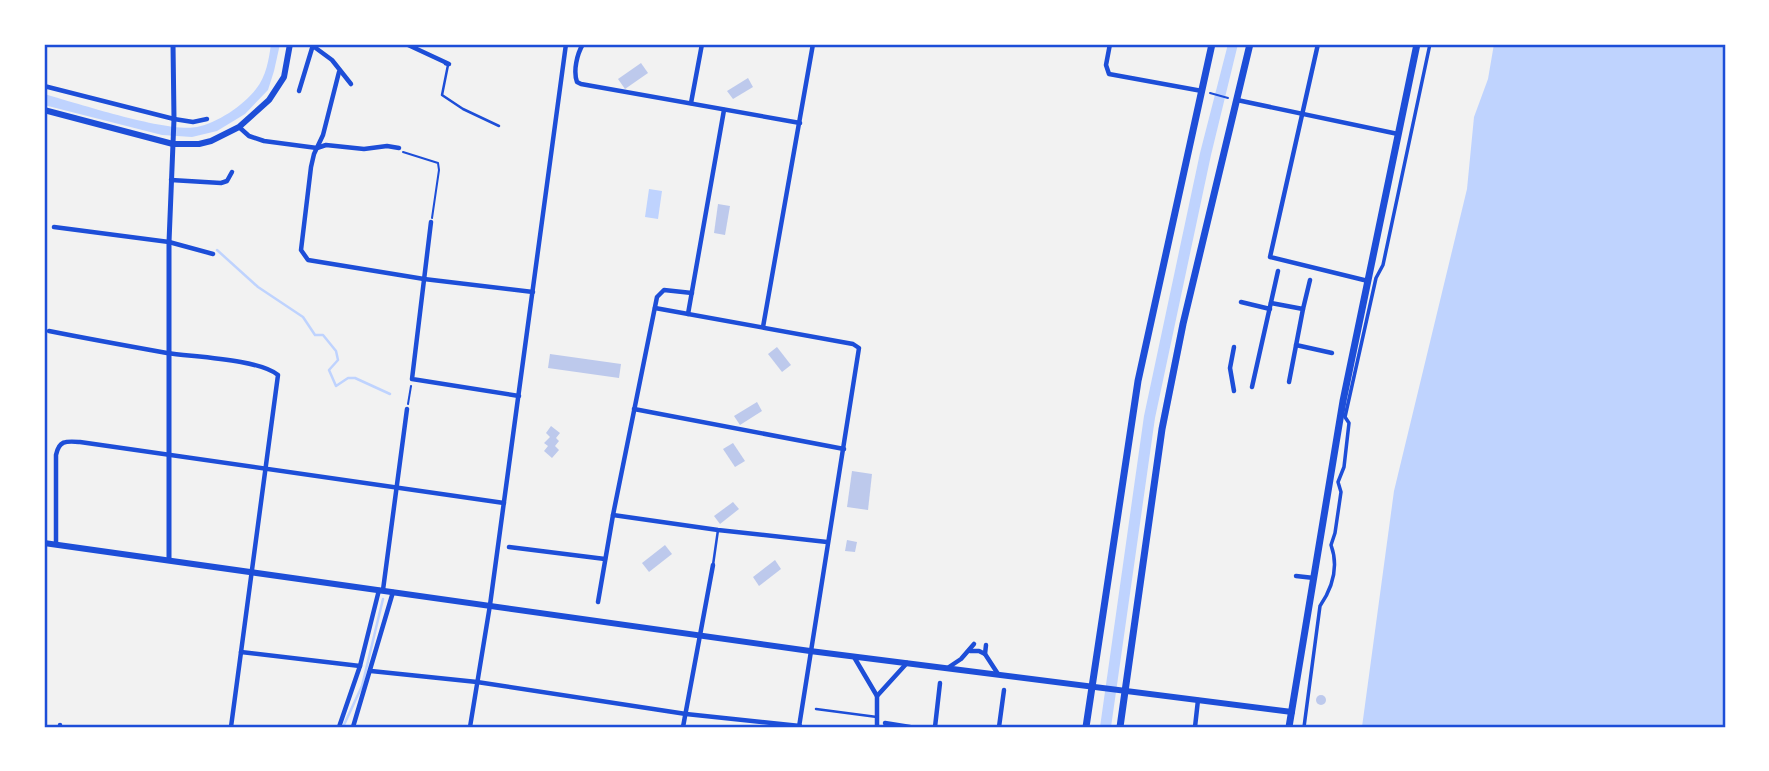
<svg xmlns="http://www.w3.org/2000/svg" width="1769" height="771" viewBox="0 0 1769 771" font-family="Raleway,sans-serif">
<rect width="100%" height="100%" fill="#f2f2f2"/>
<g fill="#bfd3fe">
<path d="M271 44H280L274 71 268 90 245 114 217 131 192 137 162 135 44 105V94C77 103 167 133 197 127 217 123 243 106 256 89 266 77 269 59 271 44Z"/>
<path d="M1228 44H1238L1211 155 1155 418 1111 727H1100L1144 416 1200 153Z"/>
<path d="M1494 44H1725V727H1362L1394 491 1467 189 1474 117 1488 79Z"/>
<path d="M649 189 662 191 658 219 645 217Z"/>
</g>
<g fill="none" stroke-linecap="round" stroke-linejoin="round">
<g stroke="#bfd3fe" stroke-width="2.5">
<path d="M217 250 258 287 303 317 315 335H323L336 351 338 360 329 370 336 386 348 378H355L390 394"/>
<path d="M343 727 362 686 383 599"/>
</g>
</g>
<g fill="#bdc9ec">
<path d="M641 63 648 73 625 89 618 79Z"/>
<path d="M748 78 753 87 733 99 727 91Z"/>
<path d="M718 204 730 206 725 235 714 233Z"/>
<path d="M777 347 791 365 782 372 768 354Z"/>
<path d="M550 354 621 364 619 378 548 368Z"/>
<path d="M757 402 762 411 740 425 734 416Z"/>
<path d="M551 426 560 433 556 438 559 441 555 446 559 450 552 458 544 451 548 446 544 443 550 437 546 433Z"/>
<path d="M733 443 745 461 735 467 723 449Z"/>
<path d="M852 471 872 474 868 510 847 507Z"/>
<path d="M733 502 739 509 720 524 714 516Z"/>
<path d="M847 540 857 542 855 552 845 551Z"/>
<path d="M665 545 672 554 649 572 642 563Z"/>
<path d="M775 560 781 569 759 586 753 577Z"/>
<circle cx="1321" cy="700" r="5"/>
</g>
<g fill="none" stroke-linecap="round" stroke-linejoin="round">
<g stroke="#1d4ed8" stroke-width="2">
<path d="M1210 93 1228 98"/>
<path d="M403 152 438 163 439 170 432 218"/>
<path d="M408 404 411 386"/>
</g>
<g stroke="#1d4ed8" stroke-width="2.5">
<path d="M445 64 448 65 442 95 463 109 499 126"/>
<path d="M713 565 718 530"/>
<path d="M816 709 877 717"/>
</g>
<path stroke="#1d4ed8" stroke-width="3.5" d="M1304 727 1320 606C1333 587 1339 567 1331 545L1335 533 1341 492 1338 482 1344 467 1349 423 1345 417 1376 278 1383 265 1430 44"/>
<g stroke="#1d4ed8" stroke-width="4.5">
<path d="M406 44 449 64"/>
<path d="M583 44C577 54 573 71 577 82L581 84 800 123"/>
<path d="M1110 44 1106 65 1109 74 1202 91"/>
<path d="M1318 44 1270 257 1368 281"/>
<path d="M313 46 332 60 351 84"/>
<path d="M339 72 323 135 314 154 311 167 301 250 308 260 424 279 533 292"/>
<path d="M44 86 174 119 193 122 207 119"/>
<path d="M299 91 313 45"/>
<path d="M1237 100 1398 134"/>
<path d="M691 103 702 44"/>
<path d="M239 127 249 136 264 141 317 148 326 145 364 149 387 146 399 148"/>
<path d="M171 180 221 183 227 181 232 172"/>
<path d="M431 222 412 379 519 396"/>
<path d="M54 227 169 242 213 254"/>
<path d="M1241 302 1270 309"/>
<path d="M1271 303 1303 309 1310 280"/>
<path d="M655 308 853 344 859 348 799 727"/>
<path d="M688 314 724 110"/>
<path d="M763 327 813 44"/>
<path d="M49 331C89 339 128 346 167 353 193 357 259 359 278 375L231 727"/>
<path d="M1296 345 1332 353"/>
<path d="M1234 347 1230 368 1234 391"/>
<path d="M1289 382 1303 309"/>
<path d="M1252 387 1278 271"/>
<path d="M634 409 844 449"/>
<path d="M613 515 718 530 827 542"/>
<path d="M56 544V455C59 440 66 441 80 442L504 503"/>
<path d="M509 547 605 559"/>
<path d="M1296 576 1314 578"/>
<path d="M383 590 407 409"/>
<path d="M598 602 613 515 657 297 664 290 692 293"/>
<path d="M986 645 985 654 998 674"/>
<path d="M970 651H979L985 654"/>
<path d="M241 652 360 666"/>
<path d="M854 657 877 696V727"/>
<path d="M949 667 961 659 974 644"/>
<path d="M371 671 477 682 686 714 800 726"/>
<path d="M877 696 907 663"/>
<path d="M885 723 910 727"/>
<path d="M60 725V727"/>
<path d="M339 727 360 666 379 590"/>
<path d="M353 727 393 592"/>
<path d="M470 727 490 605 566 44"/>
<path d="M683 727 713 565"/>
<path d="M935 727 940 683"/>
<path d="M999 727 1004 690"/>
<path d="M1195 727 1198 700"/>
</g>
<path stroke="#1d4ed8" stroke-width="5" d="M169 560V242L174 119 173 44"/>
<g stroke="#1d4ed8" stroke-width="6">
<path d="M44 110 173 144H199L211 141 239 127 269 100 284 77 290 44"/>
<path d="M44 543 810 651 1292 712"/>
</g>
<g stroke="#1d4ed8" stroke-width="7">
<path d="M1086 727 1138 381 1212 44"/>
<path d="M1120 727 1162 429 1183 324 1250 44"/>
<path d="M1289 727 1343 401 1417 44"/>
</g>
</g>
<rect width="1769" height="771" fill="none" stroke="#ffffff" stroke-width="91"/>
<rect x="46" y="46" width="1678" height="680" fill="none" stroke="#1d4ed8" stroke-width="2.5"/>
</svg>
